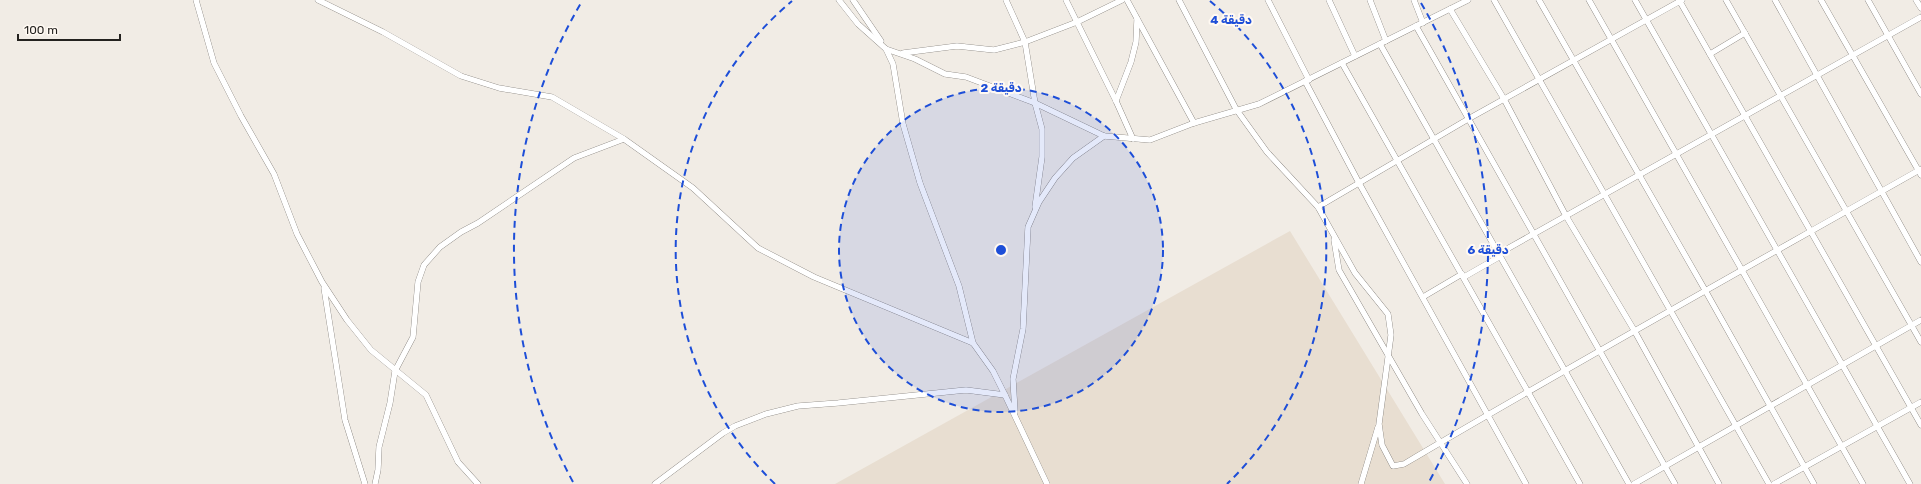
<svg xmlns="http://www.w3.org/2000/svg" width="1921" height="484" viewBox="0 0 1921 484" font-family="Rubik,'Noto Sans Arabic',sans-serif">
<rect width="100%" height="100%" fill="#f1ece5"/>
<path fill="#e8ded1" d="M1290 231 1445 484H835Z"/>
<g fill="none" stroke-linecap="round" stroke-linejoin="round">
<defs>
<g id="street">
<path d="M196 0 214 63 241 116 274 174 297 234 322 282 347 320 371 350 426 395 458 462 478 484"/>
<path d="M318 0 383 32 461 76 499 88 552 97 624 139 693 188 758 248 814 277 973 343 993 371 1005 395 1047 484"/>
<path d="M839 0 858 24 886 49 915 59 945 74 966 77 1035 103 1104 136 1150 140 1194 123 1259 104 1468 0"/>
<path d="M853 0 881 41"/>
<path d="M1006 0 1025 42 1035 103 1042 129V157L1035 207"/>
<path d="M1066 0 1116 101 1133 139"/>
<path d="M1127 0 1194 123"/>
<path d="M1179 0 1236 109 1267 152 1318 207 1355 273 1388 314 1391 335 1379 424 1382 445 1393 466 1404 464C1575 363 1748 267 1921 169"/>
<path d="M1268 0 1309 80"/>
<path d="M1329 0 1355 56"/>
<path d="M1370 0 1386 41"/>
<path d="M1414 0 1423 23"/>
<path d="M1494 0 1769 484"/>
<path d="M1539 0 1705 290 1814 484"/>
<path d="M1589 0 1863 484"/>
<path d="M1635 0 1910 484"/>
<path d="M1679 0 1921 425"/>
<path d="M1726 0 1921 342"/>
<path d="M1775 0 1921 262"/>
<path d="M1821 0 1921 175"/>
<path d="M1868 0 1921 94"/>
<path d="M1916 0 1921 8"/>
<path d="M1450 9 1504 99 1566 216 1634 330 1719 484"/>
<path d="M1416 26 1675 484"/>
<path d="M1380 44 1629 484"/>
<path d="M886 49 893 64 903 124 920 183 959 286 973 343"/>
<path d="M903 53 957 46 994 50 1025 42 1077 22 1122 0"/>
<path d="M1710 54 1745 33"/>
<path d="M1342 63 1580 484"/>
<path d="M1305 81 1359 183 1526 484"/>
<path d="M1116 101 1131 62 1136 42 1137 19"/>
<path d="M1318 207 1470 118 1682 0"/>
<path d="M1334 240 1339 270 1422 414 1467 484"/>
<path d="M1498 254 1921 17"/>
<path d="M1464 277 1499 257"/>
<path d="M324 288 345 420 365 484"/>
<path d="M1423 297 1462 274"/>
<path d="M1015 412 1013 379 1023 329 1028 227 1039 202 1055 178 1073 158 1104 136"/>
<path d="M375 484 378 470 379 447 390 403 395 371 413 337 418 282 424 265 440 247 461 232 478 223 574 158 624 139"/>
<path d="M655 484 723 433 735 426 766 414 798 406 838 403 966 390 1005 395"/>
<path d="M1361 484 1378 427"/>
<path d="M1634 484 1921 320"/>
<path d="M1774 484 1921 402"/>
</g>
</defs>
<use href="#street" stroke="#706b65" stroke-width="6"/>
<use href="#street" stroke="#fff" stroke-width="5.5"/>
</g>
<circle cx="1001" cy="250" r="162" fill="#1d4ed8" fill-opacity=".12"/>
<g fill="none" stroke="#1d4ed8" stroke-width="2" stroke-dasharray="7 5">
<circle cx="1001" cy="250" r="162"/>
<path d="M775 484A325 325 0 0 1 792 1M1210 1A325 325 0 0 1 1227 484"/>
<path d="M573 482A487 487 0 0 1 581 3M1421 3A487 487 0 0 1 1429 482"/>
</g>
<circle cx="1001" cy="250" r="6" fill="#1d4ed8" stroke="#fff9f2" stroke-width="2"/>
<g font-size="12" text-anchor="middle" font-weight="bold" fill="#1d4ed8" stroke="#fff9f2" stroke-width="4" stroke-linejoin="round" paint-order="stroke">
<text x="1231" y="24">4 دقيقة</text>
<text x="1001" y="92">2 دقيقة</text>
<text x="1488" y="254">6 دقيقة</text>
</g>
<path d="M18 34v6h102v-6" fill="none" stroke="#24221f" stroke-width="2"/>
<text x="24" y="34" font-size="12" fill="#24221f" stroke="#fff9f2" stroke-width="3" paint-order="stroke">100 m</text>
</svg>
